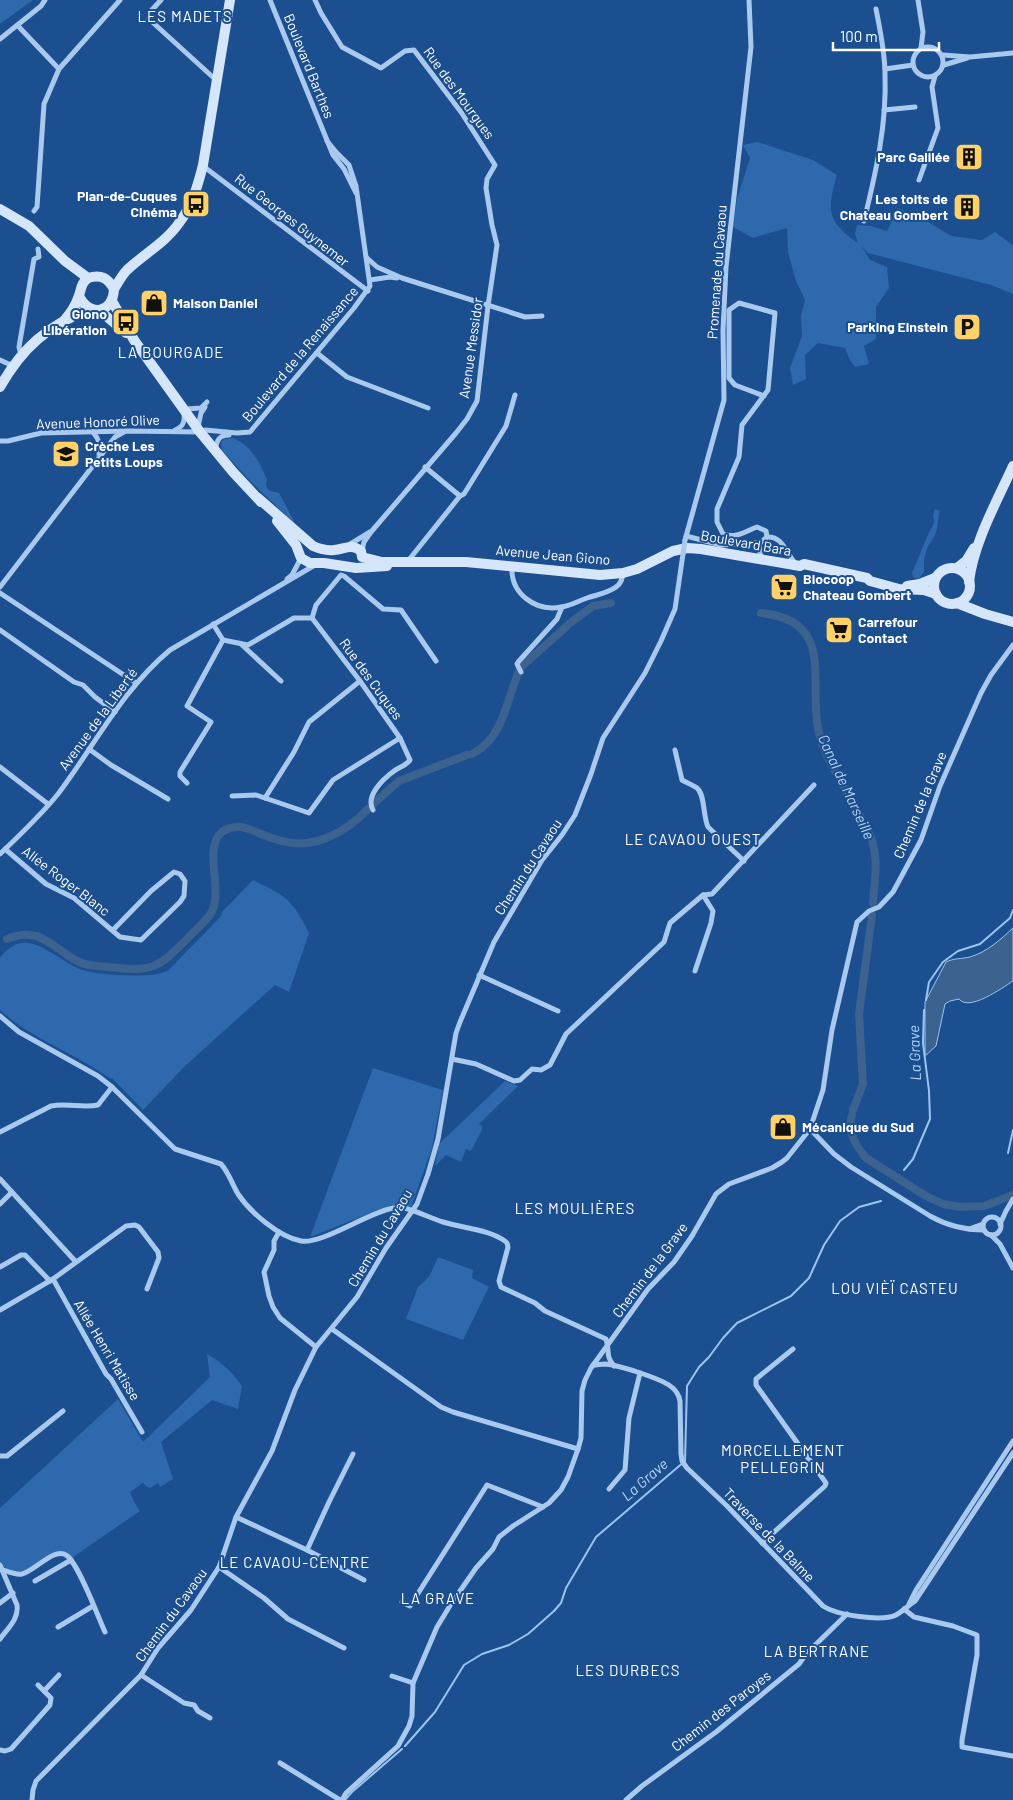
<svg xmlns="http://www.w3.org/2000/svg" width="1013" height="1800" viewBox="0 0 1013 1800" font-family="Barlow,sans-serif">
<rect width="100%" height="100%" fill="#1b4f8f"/>
<g fill="#2e69ad">
<path d="M0 0H33L0 24Z"/>
<path d="M757 142 813 160 837 175C827 210 826 221 858 243L855 234 857 225 871 226 887 231 898 208 925 220 951 236 982 240 995 232 1013 245V294L991 285 868 253 862 247 870 260 887 267 889 288 876 307V339L864 346 869 364 855 367 850 360 845 348 818 343 805 355 806 379 793 385 790 368 802 336 801 316 805 300 796 281 788 252 787 228 753 238 733 227 737 199 750 158 743 145Z"/>
<path d="M233 438C251 445 260 463 267 480 264 490 270 492 279 493L294 521 293 522 250 481 222 450 221 442 224 439Z"/>
<path d="M935 509 940 511C938 517 938 522 937 528 936 535 932 540 928 546 926 550 926 554 924 558V572L918 579 913 577 912 573 930 530C934 525 935 521 933 515Z"/>
<path d="M253 880C287 897 292 899 309 933L289 992 275 985 185 1066 143 1110 112 1078 111 1079C75 1053 33 1040 0 1010V958C26 923 52 958 80 969 94 975 154 979 167 971 172 968 177 961 181 957 194 944 208 930 221 916L222 912Z"/>
<path d="M373 1068 443 1090 432 1148 411 1207 391 1205 310 1237Z"/>
<path d="M505 1081 518 1086 479 1124 482 1126V1130L471 1151 466 1149 461 1162 446 1155 435 1166 439 1144Z"/>
<path d="M438 1257 473 1270 472 1278 489 1287 463 1340 406 1319 418 1287 429 1277Z"/>
<path d="M207 1354C223 1363 232 1372 242 1386L238 1409 212 1400 161 1442 173 1479 160 1487 158 1483 150 1488 147 1487 143 1483 130 1492 134 1502 140 1511 76 1555 71 1560 59 1553 27 1572 13 1574 0 1566V1508L118 1399 143 1442 210 1377Z"/>
</g>
<path fill="#3c6290" stroke="#9cc4f0" d="M1013 928V981C1002 988 969 1012 959 999L950 1001 945 1004 936 1046 925 1056V1002L946 962C954 958 961 959 970 957 987 952 1000 940 1013 928Z"/>
<g fill="none" stroke-linecap="round" stroke-linejoin="round">
<g stroke="#9cc4f0" stroke-width="2">
<path d="M926 1000 929 982 943 962 958 951 980 944 1010 918 1013 910"/>
<path d="M1008 1153 1013 1130"/>
<path d="M904 1170 913 1159 930 1119 929 1091 923 1043 924 1010"/>
<path d="M405 1746 435 1712 464 1665 482 1654 509 1645 528 1634 554 1611 561 1603 566 1588 596 1537 685 1461 687 1386 699 1367 709 1357 723 1338 737 1323 791 1296 809 1278 824 1245 840 1221 859 1207 881 1201"/>
<path d="M345 1800 352 1792 402 1749"/>
</g>
<g stroke="#3c6290" stroke-width="8">
<path d="M761 613C841 621 804 689 821 740 825 753 832 766 839 778 849 797 860 816 870 835 879 857 875 879 873 903"/>
<path d="M570 623 593 606 611 603"/>
<path d="M521 667 567 626"/>
<path d="M472 754C504 738 506 701 519 671"/>
<path d="M373 804 399 781 467 755"/>
<path d="M215 878C212 855 209 825 242 827 256 831 268 838 282 841 315 850 346 832 368 809"/>
<path d="M7 939C38 926 50 945 75 960 85 966 97 966 108 967 153 972 157 969 188 938 210 915 218 915 215 880"/>
<path d="M853 1110 863 1084 859 1014 872 915"/>
<path d="M852 1115C847 1132 856 1146 866 1158L926 1196 943 1204 961 1207 984 1206 1013 1195"/>
</g>
<g stroke="#a9c9ee" stroke-width="5">
<path d="M161 0 150 12 149 19 216 80"/>
<path d="M270 0 333 155 344 169 356 193"/>
<path d="M315 0 321 13 342 47 381 68 405 51 414 50 461 112 495 165 487 179 486 188 492 225 497 245 488 306 477 401 467 419 456 433 371 532 364 542 362 551"/>
<path d="M918 0 923 32 921 48"/>
<path d="M18 26 59 69"/>
<path d="M0 39 41 6 45 0"/>
<circle cx="928" cy="62" r="15"/>
<path d="M943 55 970 57 1013 53"/>
<path d="M944 65 967 58"/>
<path d="M885 69 913 65"/>
<path d="M884 110 915 107"/>
<path d="M203 166 368 291"/>
<path d="M919 180 938 128 932 87 935 76"/>
<path d="M34 211 37 207 44 104 59 69 120 0"/>
<path d="M864 221C876 172 887 124 885 74 885 52 880 30 876 9"/>
<path d="M367 258 377 267 402 278 525 317 542 316"/>
<path d="M370 280 390 277 397 278"/>
<path d="M317 353 347 377 428 408"/>
<path d="M21 355 19 347 34 259 39 257 38 249"/>
<path d="M0 360 13 366"/>
<path d="M764 396 735 385 729 378V310L739 303 775 313 768 390 742 425 739 457 717 509V522L723 534C736 539 746 531 757 527L766 531 767 537"/>
<path d="M186 409 201 408 207 402"/>
<path d="M198 427 201 413 205 407"/>
<path d="M175 430C183 427 185 422 184 413"/>
<path d="M93 432C99 439 101 445 99 454"/>
<path d="M0 441H8L41 433 128 431 200 432 205 430 237 433 250 432 354 308 370 286 356 186 349 165 336 152 327 141"/>
<path d="M215 450C217 440 219 435 229 435"/>
<path d="M425 467 460 496 464 494 506 426 515 395"/>
<path d="M686 536 721 545 755 543 759 544"/>
<path d="M685 540 724 400 723 330 726 267 751 47 749 0"/>
<path d="M347 546 370 532"/>
<path d="M764 559 760 554 759 544 767 537C783 536 786 553 795 563"/>
<path d="M408 561 460 496"/>
<path d="M512 566C510 593 535 612 561 607 570 606 578 601 587 598 596 595 608 593 616 587 621 584 622 579 623 574"/>
<path d="M287 579 292 575 301 558"/>
<path d="M0 587 115 437 124 432"/>
<path d="M0 593 136 683"/>
<path d="M0 630 74 682 83 685 95 697 115 712"/>
<path d="M223 640 248 645 294 618H312L316 605 341 575 344 576 383 609 401 610 436 661"/>
<path d="M241 644 281 681"/>
<path d="M521 672 517 664 519 661 557 619 562 607"/>
<path d="M89 749 111 765 168 799"/>
<path d="M675 750 682 780C687 783 693 785 697 788 705 794 703 817 708 827L744 861"/>
<path d="M0 767 48 804"/>
<path d="M187 783 180 776V772L211 722 187 706 223 640 213 624"/>
<path d="M232 796 256 795 309 813 333 780 400 738 360 681 312 618"/>
<path d="M265 798 294 752 309 722 360 681"/>
<path d="M373 810C365 796 383 779 394 771 399 767 406 766 410 760L400 738"/>
<path d="M5 849 46 884 74 898 120 937 141 940 180 902 184 896 185 881 180 874 174 872 151 891 113 930"/>
<path d="M0 854C20 835 41 815 58 794 95 745 122 690 170 650L315 565"/>
<path d="M695 971 711 923 713 911 703 895"/>
<path d="M479 975 558 1011"/>
<path d="M0 1016 19 1032 98 1076 112 1087 175 1149 221 1164C229 1173 232 1184 238 1194 250 1212 279 1237 301 1241 321 1245 367 1213 393 1208 396 1208 400 1207 404 1208 417 1211 430 1218 443 1222 462 1228 488 1229 505 1241 508 1243 507 1243 508 1247L499 1281 501 1287 535 1303 545 1311 606 1339C610 1351 605 1355 614 1366"/>
<path d="M452 1059 476 1064 514 1081 520 1080 532 1069 541 1070 550 1065 566 1034 664 942 670 923 703 895 712 894 814 785"/>
<path d="M810 1129 834 1154 851 1167 930 1216C946 1225 965 1230 984 1230"/>
<path d="M0 1132 51 1106C67 1103 83 1108 98 1105L112 1087"/>
<path d="M0 1179 76 1262"/>
<path d="M0 1204 12 1192"/>
<circle cx="992" cy="1226" r="9"/>
<path d="M1000 1224 1006 1211 1013 1199"/>
<path d="M969 1229 983 1224"/>
<path d="M279 1232 274 1241V1250L264 1272 269 1296 273 1307 280 1318 316 1347"/>
<path d="M991 1235 1000 1244 1013 1268"/>
<path d="M0 1267 21 1255H25L50 1281"/>
<path d="M53 1279 106 1374 111 1379 142 1432"/>
<path d="M0 1310 53 1279 126 1226 135 1225 139 1227 158 1252 159 1258 147 1289"/>
<path d="M332 1329 441 1407 453 1412 578 1449"/>
<path d="M593 1365C597 1365 601 1364 605 1364 619 1365 658 1378 669 1385 675 1389 679 1395 680 1401L681 1454 682 1461 687 1468 727 1506 823 1606C837 1615 881 1622 896 1615 903 1611 909 1605 915 1601L1013 1453"/>
<path d="M0 1456H7L63 1411"/>
<path d="M609 1489 625 1470 629 1418 640 1373"/>
<path d="M236 1517 307 1550 364 1580"/>
<path d="M762 1543 825 1486 826 1483 756 1385V1379L793 1349"/>
<path d="M307 1550 329 1502 353 1454"/>
<path d="M0 1565 17 1605C19 1619 8 1628 0 1639"/>
<path d="M219 1567 264 1598 288 1619 344 1648"/>
<path d="M3 1570C9 1572 15 1575 22 1574 35 1571 54 1547 66 1555 78 1562 98 1617 105 1632"/>
<path d="M35 1581 71 1560"/>
<path d="M402 1602 410 1606 487 1485 543 1507"/>
<path d="M0 1603 13 1593"/>
<path d="M909 1604 916 1590 1013 1441"/>
<path d="M904 1609 914 1617 953 1626 977 1635V1655L962 1740V1747L1013 1756"/>
<path d="M58 1627 93 1606"/>
<path d="M141 1675 184 1703 194 1705 198 1711 210 1718"/>
<path d="M392 1676 413 1683"/>
<path d="M44 1691 59 1675"/>
<path d="M0 1750 5 1751 11 1749 50 1705 51 1698 38 1685"/>
<path d="M280 1763 340 1800"/>
<path d="M32 1800 33 1790 36 1781 141 1675 158 1648 191 1610 219 1567 236 1517 272 1451 295 1390 316 1347 357 1297 386 1248 417 1204 428 1174 438 1139 456 1033 460 1022 494 942 542 860 562 835 575 815 591 774 603 738 645 673 661 641 675 609 683 554"/>
<path d="M342 1800 346 1793 398 1746 409 1726 412 1716 413 1683 437 1627 451 1604 476 1568 493 1549 499 1537 513 1526 549 1503 561 1490 568 1477 578 1449 581 1438 582 1391 585 1380 591 1368 648 1289 674 1262 692 1236 716 1194 729 1184 772 1168 782 1162 787 1158 810 1129 823 1090 832 1030 857 922 869 911 879 907 893 892 899 881 921 840 940 786 981 693 991 675 1013 645"/>
<path d="M626 1800 642 1786 716 1732 799 1664 806 1654 847 1614"/>
</g>
<g stroke="#d6e6fa" stroke-width="10">
<path d="M0 209 29 226 65 261 88 278"/>
<path d="M114 289C118 283 122 275 127 270 144 254 166 242 179 223 192 206 198 185 203 165L230 0"/>
<path d="M112 301 134 340 200 432 233 472 261 502"/>
<path d="M99 310 126 333"/>
<path d="M63 322C69 315 75 308 78 298 82 289 80 284 88 278 101 274 108 278 114 289 113 313 90 318 79 296"/>
<path d="M0 387C22 348 48 325 90 309"/>
<path d="M258 498 313 546C320 549 326 551 334 550 345 549 351 543 361 551L362 557 382 562H466L600 575 623 573 637 569 673 551 687 548 701 549 800 566 804 564 867 578 870 581 899 589 924 590 936 594"/>
<path d="M277 521 296 545 301 558 310 563H324L356 568 387 566"/>
<path d="M957 568 966 561 974 548"/>
<circle cx="952" cy="586" r="18"/>
<path d="M969 582C973 544 997 501 1013 466"/>
<path d="M907 586 920 584 935 578"/>
<path d="M957 603 985 614 1013 622"/>
</g>
<path stroke="#a9c9ee" stroke-width="5" d="M683 554 685 540"/>
</g>
<defs>
<symbol id="building-square" viewBox="-11 -11 22 22"><rect x="-9" y="-9" width="18" height="18" rx="4" fill="#ffd166" stroke="#1b4f8f"/><path d="M-4-6H4V6H1V3H-1V6H-4ZM-2.5-4.3h1.7v1.8h-1.7ZM.8-4.3h1.7v1.8H.8ZM-2.5-1h1.7V.8h-1.7ZM.8-1h1.7V.8H.8Z" fill="#111"/></symbol>
<symbol id="bus-square" viewBox="-11 -11 22 22"><rect x="-9" y="-9" width="18" height="18" rx="4" fill="#ffd166" stroke="#1b4f8f"/><path d="M-5-6H5V4H4V6H2V4H-2V6H-4V4H-5ZM-3.5-4V0h7V-4ZM-3.5 1.2v1.5H-2V1.2ZM2 1.2v1.5H3.5V1.2Z" fill="#111"/></symbol>
<symbol id="shop-square" viewBox="-11 -11 22 22"><rect x="-9" y="-9" width="18" height="18" rx="4" fill="#ffd166" stroke="#1b4f8f"/><path d="M-5-2.5h2.3a2.7 3.5 0 0 1 5.4 0H5L5.5 6h-11ZM-1.5-2.5h3a1.5 2.3 0 0 0-3 0Z" fill="#111"/></symbol>
<symbol id="parking-square" viewBox="-11 -11 22 22"><rect x="-9" y="-9" width="18" height="18" rx="4" fill="#ffd166" stroke="#1b4f8f"/><path d="M-3.5-5.5H1a3.5 3.5 0 0 1 0 7H-1V5.5H-3.5ZM-1-3.4V-.6H.8a1.4 1.4 0 0 0 0-2.8Z" fill="#111"/></symbol>
<symbol id="school-square" viewBox="-11 -11 22 22"><rect x="-9" y="-9" width="18" height="18" rx="4" fill="#ffd166" stroke="#1b4f8f"/><path d="M0-5L7-2L0 1L-7-2ZM-4 1L0 2.5L4 1V4Q0 6-4 4Z" fill="#111"/></symbol>
<symbol id="supermarket-square" viewBox="-11 -11 22 22"><rect x="-9" y="-9" width="18" height="18" rx="4" fill="#ffd166" stroke="#1b4f8f"/><path d="M-6-5.5h2.5l.6 2H6L4.5 2H-2.5L-4.4-4H-6ZM-1.5 3.2a1.3 1.3 0 1 0 .1 0ZM3 3.2a1.3 1.3 0 1 0 .1 0Z" fill="#111"/></symbol>
</defs>
<g fill-rule="evenodd">
<use href="#building-square" x="953" y="141" width="32" height="32"/>
<use href="#bus-square" x="180" y="188" width="32" height="32"/>
<use href="#building-square" x="951" y="191" width="32" height="32"/>
<use href="#shop-square" x="138" y="287" width="32" height="32"/>
<use href="#bus-square" x="110" y="306" width="32" height="32"/>
<use href="#parking-square" x="951" y="311" width="32" height="32"/>
<use href="#school-square" x="50" y="438" width="32" height="32"/>
<use href="#supermarket-square" x="768" y="571" width="32" height="32"/>
<use href="#supermarket-square" x="823" y="614" width="32" height="32"/>
<use href="#shop-square" x="767" y="1111" width="32" height="32"/>
</g>
<g text-anchor="middle" stroke-width="4" stroke-linejoin="round" paint-order="stroke">
<g font-size="14" fill="#fff" stroke="#1b4f8f">
<text transform="translate(309 66) rotate(68)" y="5">Boulevard Barthes</text>
<text transform="translate(459 93) rotate(54)" y="5">Rue des Mourgues</text>
<text transform="translate(292 220) rotate(38)" y="5">Rue Georges Guynemer</text>
<text transform="translate(717 272) rotate(-86)" y="5">Promenade du Cavaou</text>
<text transform="translate(471 348) rotate(-82)" y="5">Avenue Messidor</text>
<text transform="translate(300 354) rotate(-50)" y="5">Boulevard de la Renaissance</text>
<text transform="translate(98 422) rotate(-2)" y="5">Avenue Honoré Olive</text>
<text transform="translate(746 543) rotate(10)" y="5">Boulevard Bara</text>
<text transform="translate(553 555) rotate(5)" y="5">Avenue Jean Giono</text>
<text transform="translate(371 679) rotate(54)" y="5">Rue des Cuques</text>
<text transform="translate(98 719) rotate(-54)" y="5">Avenue de la Liberté</text>
<text transform="translate(920 805) rotate(-67)" y="5">Chemin de la Grave</text>
<text transform="translate(528 867) rotate(-57)" y="5">Chemin du Cavaou</text>
<text transform="translate(66 881) rotate(37)" y="5">Allée Roger Blanc</text>
<text transform="translate(380 1238) rotate(-59)" y="5">Chemin du Cavaou</text>
<text transform="translate(650 1270) rotate(-53)" y="5">Chemin de la Grave</text>
<text transform="translate(107 1350) rotate(59)" y="5">Allée Henri Matisse</text>
<text transform="translate(769 1535) rotate(46)" y="5">Traverse de la Balme</text>
<text transform="translate(171 1615) rotate(-54)" y="5">Chemin du Cavaou</text>
<text transform="translate(721 1711) rotate(-38)" y="5">Chemin des Paroyes</text>
</g>
<g font-size="14" font-weight="bold" fill="#fff" stroke="#1b4f8f" text-anchor="end">
<text x="950" y="162">Parc Galilée</text>
<text x="177" y="201">Plan-de-Cuques<tspan x="177" dy="16">Cinéma</tspan></text>
<text x="948" y="204">Les toits de<tspan x="948" dy="16">Chateau Gombert</tspan></text>
<text x="173" y="308" text-anchor="start">Maison Daniel</text>
<text x="107" y="319">Giono<tspan x="107" dy="16">Libération</tspan></text>
<text x="948" y="332">Parking Einstein</text>
<text x="85" y="451" text-anchor="start">Crèche Les<tspan x="85" dy="16">Petits Loups</tspan></text>
<text x="803" y="584" text-anchor="start">Biocoop<tspan x="803" dy="16">Chateau Gombert</tspan></text>
<text x="858" y="627" text-anchor="start">Carrefour<tspan x="858" dy="16">Contact</tspan></text>
<text x="802" y="1132" text-anchor="start">Mécanique du Sud</text>
</g>
<g font-size="15" letter-spacing="1" fill="#fff" stroke="#1b4f8f">
<text x="185" y="22">LES MADETS</text>
<text x="171" y="358">LA BOURGADE</text>
<text x="693" y="845">LE CAVAOU OUEST</text>
<text x="575" y="1214">LES MOULIÈRES</text>
<text x="895" y="1294">LOU VIÈÏ CASTEU</text>
<text x="783" y="1456">MORCELLEMENT<tspan x="783" dy="17">PELLEGRIN</tspan></text>
<text x="295" y="1568">LE CAVAOU-CENTRE</text>
<text x="438" y="1604">LA GRAVE</text>
<text x="817" y="1657">LA BERTRANE</text>
<text x="628" y="1676">LES DURBECS</text>
</g>
<g font-size="15" font-style="italic" fill="#b5d3f5" stroke="#1b4f8f">
<text transform="translate(846 787) rotate(65)" y="5">Canal de Marseille</text>
<text transform="translate(915 1053) rotate(-92)" y="5">La Grave</text>
<text transform="translate(645 1480) rotate(-41)" y="5">La Grave</text>
</g>
</g>
<path d="M833 42v8h106v-8" fill="none" stroke="#ffffff" stroke-width="2.5"/>
<text x="840" y="42" font-size="15" fill="#ffffff" stroke="#1b4f8f" stroke-width="4" paint-order="stroke">100 m</text>
</svg>
